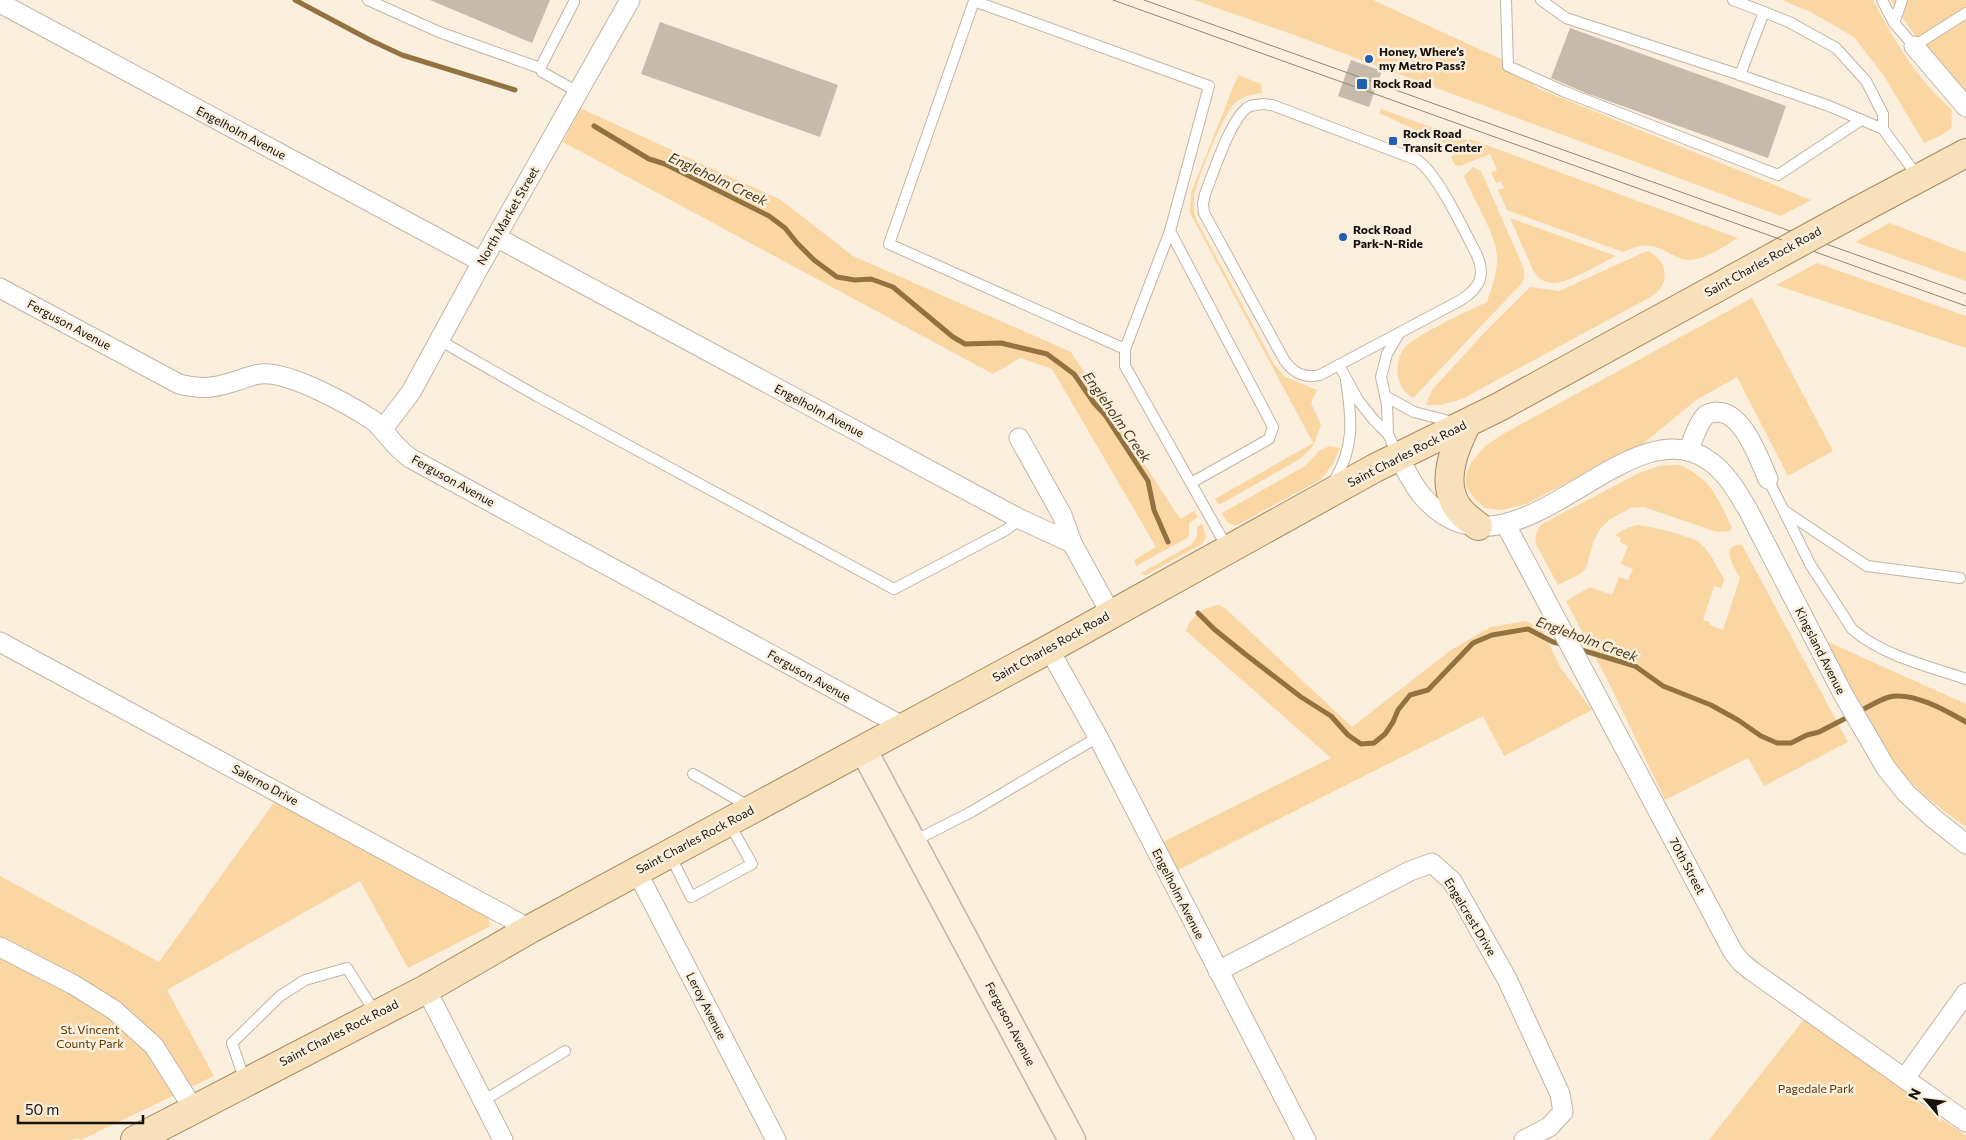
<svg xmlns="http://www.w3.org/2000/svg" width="1966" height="1140" viewBox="0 0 1966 1140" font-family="Commissioner,sans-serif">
<rect width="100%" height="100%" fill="#faeedd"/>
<g fill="#fad6a3">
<path d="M1194 0H1373L1518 67 1537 88 1811 200 1781 216 1294 35Z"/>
<path d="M1782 0H1873C1897 45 1914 75 1952 110L1951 128 1944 134 1924 143 1884 76 1854 37 1811 12Z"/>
<path d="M1891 0H1966V93C1937 66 1912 34 1891 0Z"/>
<path d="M1238 75 1261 84 1262 93C1251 94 1242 96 1234 104 1224 113 1195 184 1194 198 1193 206 1194 213 1197 221L1274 364 1285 377 1317 390 1311 403 1321 425 1313 446 1300 459 1219 505 1215 499 1313 443 1190 213 1191 193Z"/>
<path d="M580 108 781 200 853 256 1071 352 1180 519 1194 511 1198 517 1189 523V535L1187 538 1136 566 1134 560 1156 547 1052 369 1020 358 993 374 563 142Z"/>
<path d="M1381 109 1469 141 1470 139 1738 238C1724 246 1706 260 1689 260 1682 260 1677 257 1671 254 1651 243 1643 243 1623 252L1507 210 1498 190 1504 188 1501 181 1496 183 1491 173 1497 170 1490 154 1460 166 1455 165 1451 157 1460 152 1456 146 1442 142 1379 113Z"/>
<path d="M1473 167 1481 171 1521 262C1524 270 1526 275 1522 283L1413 398C1404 393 1400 386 1398 376 1396 366 1399 355 1405 347 1416 335 1470 310 1487 302 1492 287 1498 272 1497 256 1495 232 1473 199 1464 176Z"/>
<path d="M1510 218 1616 256C1603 262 1568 283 1555 283 1545 284 1538 278 1533 270Z"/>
<path d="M1890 223 1966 253V281L1855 242Z"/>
<path d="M1647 251C1667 259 1671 282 1654 295L1462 399 1441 405H1426L1432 390 1483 334 1530 287 1559 291Z"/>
<path d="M1817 263 1966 316V348L1776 285Z"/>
<path d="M1752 298 1833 451 1788 476 1737 377 1696 400 1644 443 1526 504 1502 510 1485 508 1474 498 1466 486V475L1471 463 1484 447 1503 434Z"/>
<path d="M1330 446 1340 448 1333 464 1320 480 1237 525C1228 526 1226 520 1222 513L1305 466 1320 450Z"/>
<path d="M1680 465C1713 481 1717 497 1732 528L1730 531 1717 532 1644 507 1630 508 1609 520 1600 529 1594 540 1586 568 1580 574 1558 585 1536 544C1534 535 1537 531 1542 524L1639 473 1659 466Z"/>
<path d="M1202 524 1206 537 1202 544 1146 575 1141 574V573L1191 545 1197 537V527Z"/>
<path d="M1637 525C1649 526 1692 536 1700 543 1711 552 1717 568 1724 579L1721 588 1714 586 1703 620 1710 622 1709 625 1723 630 1740 578C1735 569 1718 544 1742 545L1848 742 1764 786 1748 758 1665 800 1608 681 1566 601 1590 587 1612 595 1619 577 1628 580 1633 569 1621 564 1628 546 1620 542 1621 538 1615 535 1627 528Z"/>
<path d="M1220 605 1227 610 1352 727 1451 650 1491 627 1525 621 1542 629 1560 667 1592 710 1504 756 1483 716 1176 871 1161 843 1331 758 1186 631C1191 616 1204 606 1220 605Z"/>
<path d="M1828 642 1966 704V827C1950 815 1932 803 1918 789 1877 749 1853 692 1828 642Z"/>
<path d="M275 801 485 912 489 920V927L408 968 360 881 167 990 214 1076 81 1140 77 1138 71 1140H0V876L159 962Z"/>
<path d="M1805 1018 1889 1076 1922 1105 1966 1136V1140H1709Z"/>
</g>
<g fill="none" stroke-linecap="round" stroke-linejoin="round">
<g stroke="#927240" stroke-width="5">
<path d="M295 0 370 40 402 55 515 90"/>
<path d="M594 126 649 159 665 164 769 216 785 228 797 243 814 260 837 277 855 280 871 279 893 287 953 337 965 344 1001 343 1047 354 1074 374 1094 403 1105 415 1148 481 1154 510 1168 542"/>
<path d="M1198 613 1214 629 1245 654 1301 697 1331 716 1348 735 1361 744 1374 743 1385 734 1393 722 1398 710 1410 695 1428 690 1473 643 1492 635 1528 629 1553 642 1565 645"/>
<path d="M1578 649 1635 666 1663 686 1711 705 1738 720 1761 736 1777 743H1791L1807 735 1819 732 1850 716"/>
<path d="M1858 712C1868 707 1879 700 1889 697 1912 691 1947 711 1966 722"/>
</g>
</g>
<g fill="#c6bbab">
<path d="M430 0H550L532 43Z"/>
<path d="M660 22 838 85 820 137 641 74Z"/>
<path d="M1570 28 1786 106 1768 158 1586 93 1551 78Z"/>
<path d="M1351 60 1382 71 1369 107 1338 96Z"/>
</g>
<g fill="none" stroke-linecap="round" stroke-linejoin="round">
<defs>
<g id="lane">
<path d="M368 0 439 32 540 68"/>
<path d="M1506 0 1508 66 1563 91 1778 175 1861 120"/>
<path d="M1541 0 1566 18 1740 75"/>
<path d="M1733 0 1764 12"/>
<path d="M1882 0 1894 23 1914 46 1966 13"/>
<path d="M574 2 540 68 542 72 578 92"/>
<path d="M1894 23 1902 0"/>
<path d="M1262 104 1272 105 1417 160C1438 174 1463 229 1476 253 1486 275 1481 287 1461 300L1320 375C1303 379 1290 371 1282 356L1204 213 1203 204 1205 194C1213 174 1232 114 1250 106 1253 105 1258 105 1262 104Z"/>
<path d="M1883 129V114L1866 81 1836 48 1789 22 1764 12 1740 75 1829 106 1883 129 1918 177"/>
<path d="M1170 231 1273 427 1269 439 1191 483"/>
<path d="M439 340 537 396 894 589 1006 530 1020 519"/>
<path d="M1125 349 889 244 974 1 1209 86 1170 231 1125 349V366L1228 549"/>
<path d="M1339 365 1358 400 1373 419 1388 434 1398 456"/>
<path d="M1385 396 1414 412 1453 422"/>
<path d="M1388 434 1387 404 1381 377 1387 354 1398 335"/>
<path d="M1768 479 1810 564 1852 629C1883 656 1928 666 1966 679"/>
<path d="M1333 483C1355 448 1352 419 1346 380"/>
<path d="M1786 512 1867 566 1960 578"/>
<path d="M693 774 750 807"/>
<path d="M914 841 971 812 1098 737"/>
<path d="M670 855 691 897 752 864 729 823"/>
<path d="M245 1081 232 1043 280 996 305 980 347 968 376 1014"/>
<path d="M483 1101 565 1051"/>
</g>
<g id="street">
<path d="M0 3 482 262"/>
<path d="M1914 46 1966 107"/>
<path d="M496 237 1020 519 1072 543 1111 614"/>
<path d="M0 288 179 384C204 390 215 388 239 380 246 378 254 374 261 374 289 371 350 405 374 421 387 433 395 448 410 458L904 727"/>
<path d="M383 429 411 392 482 262 630 0"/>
<path d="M1019 438 1062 515 1072 543"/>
<path d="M1688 451C1693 441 1697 424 1705 416 1708 413 1712 413 1716 412 1743 411 1759 459 1768 479"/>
<path d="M1398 456C1406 470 1413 486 1424 498 1514 597 1625 402 1708 460 1726 472 1737 491 1748 510L1843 694 1886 768 1906 793 1933 818 1966 844"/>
<path d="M1506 525 1733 952 1741 962 1752 971 1966 1122"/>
<path d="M0 642 530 929"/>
<path d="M1049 649 1098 737 1306 1140"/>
<path d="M637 872 776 1140"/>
<path d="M0 947 74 985 114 1010 154 1046 193 1108"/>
<path d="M1218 971 1410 871 1432 863 1452 881 1507 979 1560 1094 1563 1112 1549 1127 1524 1140"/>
<path d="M426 989 503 1140"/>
<path d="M1905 1078 1966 993"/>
</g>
<path id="secondary" d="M863 749 1072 1140"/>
<g id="primary">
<path d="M1861 209 1966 153"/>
<path d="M1467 423C1455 447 1441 479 1456 505 1461 514 1470 520 1478 526"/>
<path d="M135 1140 426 989 530 929 1049 649 1375 468 1499 407 1795 245"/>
</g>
</defs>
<use href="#lane" stroke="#c0b5a5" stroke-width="12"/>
<use href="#street" stroke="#c0b5a5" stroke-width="21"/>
<use href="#secondary" stroke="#c0b5a5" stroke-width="29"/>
<use href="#primary" stroke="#a68a60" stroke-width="30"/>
<use href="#lane" stroke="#fff" stroke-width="10"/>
<use href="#street" stroke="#fff" stroke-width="19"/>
<use href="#secondary" stroke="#fcefdd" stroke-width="26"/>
<use href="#primary" stroke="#f8e0bb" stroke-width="28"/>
<g stroke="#8f877b" stroke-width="1">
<path d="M1113 0 1966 306"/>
<path d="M1144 0 1966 294"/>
</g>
<defs>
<path id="primary-bridge" d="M1795 245 1861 209"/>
</defs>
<use href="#primary-bridge" stroke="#a68a60" stroke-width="30" stroke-linecap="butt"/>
<use href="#primary-bridge" stroke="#f8e0bb" stroke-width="28"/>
</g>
<g fill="#215fb0" stroke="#faeedd" stroke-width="2">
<circle cx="1369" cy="59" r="5"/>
<rect x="1356" y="78" width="12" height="12" rx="2.5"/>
<rect x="1388" y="136" width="10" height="10" rx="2.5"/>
<circle cx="1343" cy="237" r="5"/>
</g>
<g text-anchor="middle" stroke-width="5" stroke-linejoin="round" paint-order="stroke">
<g font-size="12" font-weight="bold" fill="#15110c" stroke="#faeedd" text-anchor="start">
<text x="1379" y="56">Honey, Where’s<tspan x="1379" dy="14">my Metro Pass?</tspan></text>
<text x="1373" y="88">Rock Road</text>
<text x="1403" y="138">Rock Road<tspan x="1403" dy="14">Transit Center</tspan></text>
<text x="1353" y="234">Rock Road<tspan x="1353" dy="14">Park-N-Ride</tspan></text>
</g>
<g font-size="12" fill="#15110c" stroke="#faeedd">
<text transform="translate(241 133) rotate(28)" y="4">Engelholm Avenue</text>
<text transform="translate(508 216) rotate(-60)" y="4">North Market Street</text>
<text transform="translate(1763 262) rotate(-29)" y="4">Saint Charles Rock Road</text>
<text transform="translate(69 325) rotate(28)" y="4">Ferguson Avenue</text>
<text transform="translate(819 411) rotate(28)" y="4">Engelholm Avenue</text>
<text transform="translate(1407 454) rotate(-27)" y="4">Saint Charles Rock Road</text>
<text transform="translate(453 481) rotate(29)" y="4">Ferguson Avenue</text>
<text transform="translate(1051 647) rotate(-29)" y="4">Saint Charles Rock Road</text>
<text transform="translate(1820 651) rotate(63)" y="4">Kingsland Avenue</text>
<text transform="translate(809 676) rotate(29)" y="4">Ferguson Avenue</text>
<text transform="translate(265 785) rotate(28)" y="4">Salerno Drive</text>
<text transform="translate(695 840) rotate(-28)" y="4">Saint Charles Rock Road</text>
<text transform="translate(1687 866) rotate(62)" y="4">70th Street</text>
<text transform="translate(1178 894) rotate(63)" y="4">Engelholm Avenue</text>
<text transform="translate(1470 917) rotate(59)" y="4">Engelcrest Drive</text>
<text transform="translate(706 1006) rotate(63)" y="4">Leroy Avenue</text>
<text transform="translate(1010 1024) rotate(62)" y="4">Ferguson Avenue</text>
<text transform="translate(339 1033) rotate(-27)" y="4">Saint Charles Rock Road</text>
</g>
<g font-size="12" fill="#563800" stroke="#faeedd">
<text x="90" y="1034">St. Vincent<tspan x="90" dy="14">County Park</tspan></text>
<text x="1816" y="1093">Pagedale Park</text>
</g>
<g font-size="14" font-style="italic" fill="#4a3718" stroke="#faeedd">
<text transform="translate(718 179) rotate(25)" y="5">Engleholm Creek</text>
<text transform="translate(1117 417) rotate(55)" y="5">Engleholm Creek</text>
<text transform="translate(1587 639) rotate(20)" y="5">Engleholm Creek</text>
</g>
</g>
<g transform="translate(1926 1100) rotate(298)" stroke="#faeedd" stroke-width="4" paint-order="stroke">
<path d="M0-4L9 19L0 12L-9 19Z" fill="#15110c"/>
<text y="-8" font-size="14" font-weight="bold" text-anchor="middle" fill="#15110c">N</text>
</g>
<path d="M18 1115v8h125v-8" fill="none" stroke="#15110c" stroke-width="2.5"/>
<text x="25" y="1115" font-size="15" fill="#15110c" stroke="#faeedd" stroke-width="4" paint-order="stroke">50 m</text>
</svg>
